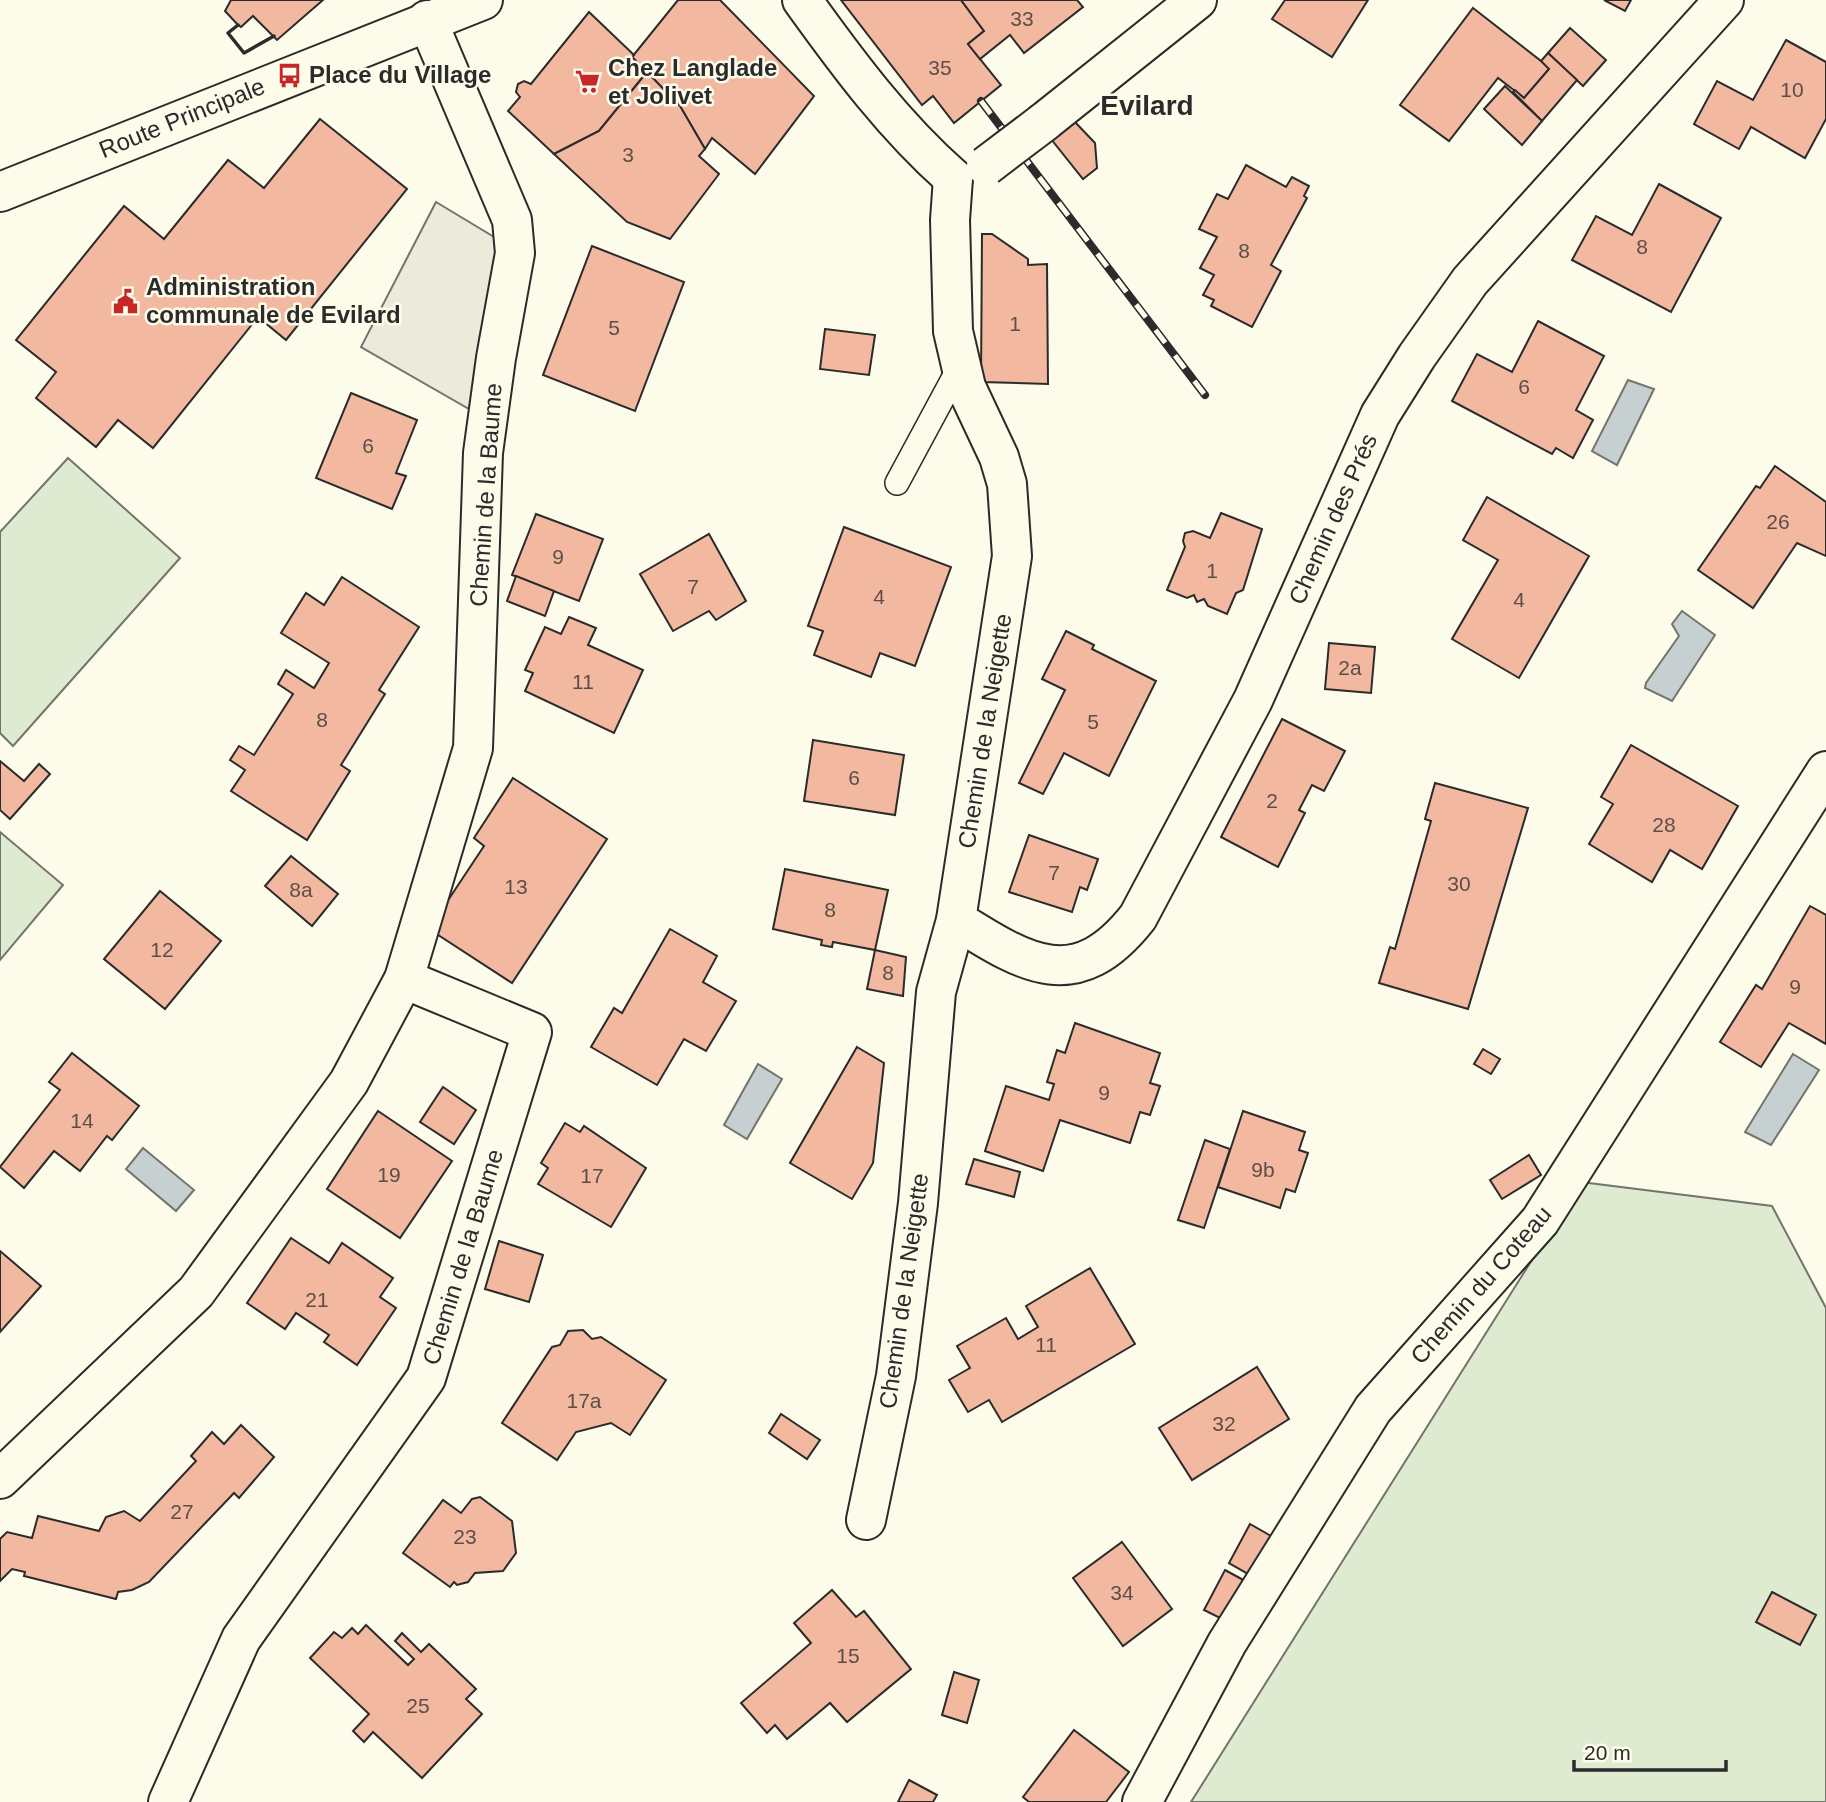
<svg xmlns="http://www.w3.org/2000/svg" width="1826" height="1802" viewBox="0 0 1826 1802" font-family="Arial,sans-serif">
<rect width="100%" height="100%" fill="#fdfbea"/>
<g fill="#deebd1" stroke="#74746e" stroke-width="2">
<path d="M68 458 180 558 13 746 0 733V532Z"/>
<path d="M0 832 63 885 0 960Z"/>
<path d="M1581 1182 1772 1206 1826 1308V1802H1191Z"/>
</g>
<path fill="#eceadb" stroke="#74746e" stroke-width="2" d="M436 202 504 243 469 409 361 347Z"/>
<g fill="#c7d0d0" stroke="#74746e" stroke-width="2">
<path d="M1628 380 1654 389 1617 465 1592 451Z"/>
<path d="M1682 611 1715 635 1672 701 1645 688 1646 683 1679 636 1672 624Z"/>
<path d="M1793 1054 1819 1070 1771 1145 1745 1132Z"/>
<path d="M758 1064 782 1079 747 1139 724 1125Z"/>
<path d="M143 1148 194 1190 176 1211 126 1169Z"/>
</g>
<g fill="#f2b8a0" stroke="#2b2b2b" stroke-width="2">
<path d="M231 0H323L277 40 253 16 241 27 238 25 225 11Z"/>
<path d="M678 0H720L814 96 755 174 712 138 705 149 680 106 632 57Z"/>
<path d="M841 0H961L984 31 968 44 1001 85 954 123 933 96 922 105Z"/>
<path d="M961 0H1077L1083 7 1024 53 1010 35 980 59 968 44 984 31Z"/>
<path d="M1285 0H1368L1332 57 1272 19Z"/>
<path d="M1604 0H1631L1625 11Z"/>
<path d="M1473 8 1550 68 1524 98 1498 78 1449 141 1400 105Z"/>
<path d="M589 12 634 55 632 57 647 72 599 131 554 154 508 111 520 97 516 92 518 84 524 81 531 84Z"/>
<path d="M1570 28 1606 60 1583 86 1548 53Z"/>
<path d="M1786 40 1826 62V119L1805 158 1751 127 1739 149 1694 124 1717 81 1753 100Z"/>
<path d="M1548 53 1577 80 1542 121 1513 92 1515 90 1524 98 1549 69 1541 61Z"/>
<path d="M647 72 680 106 705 149 699 156 719 174 670 239 627 222 554 154 599 131Z"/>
<path d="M1505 86 1542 121 1522 145 1484 109Z"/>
<path d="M320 119 407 189 286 340 258 317 153 448 118 420 96 447 36 398 56 372 16 340 124 206 164 239 228 160 264 188Z"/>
<path d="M1074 121 1095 143 1097 168 1083 179 1051 139Z"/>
<path d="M1246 165 1286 187 1292 177 1309 186 1304 196 1307 198 1271 265 1281 271 1252 327 1211 306 1214 300 1203 295 1214 275 1200 268 1217 237 1199 229 1217 194 1228 199Z"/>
<path d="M1659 184 1721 218 1671 312 1572 260 1596 216 1632 235Z"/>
<path d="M982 234H992L1028 259V265L1047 264 1048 384 981 382Z"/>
<path d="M592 246 684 282 635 411 543 375Z"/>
<path d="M1538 321 1604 356 1576 410 1593 420 1573 458 1556 448 1552 454 1452 401 1477 354 1512 372Z"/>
<path d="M825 329 875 335 869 375 820 369Z"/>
<path d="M351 393 417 420 396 473 406 476 392 509 316 478Z"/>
<path d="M1775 466 1826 502V556L1797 543 1753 608 1698 570 1756 486 1760 488Z"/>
<path d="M1487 497 1589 556 1519 678 1452 639 1498 560 1463 540Z"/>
<path d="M1221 513 1262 529 1243 590 1236 593 1227 614 1208 606 1204 599 1197 602 1194 595 1187 598 1167 590 1185 547 1183 541 1185 533 1193 531 1210 538Z"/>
<path d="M536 514 603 539 579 601 512 575Z"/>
<path d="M844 527 951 567 915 666 880 653 871 677 814 655 823 631 808 626Z"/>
<path d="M709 534 746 601 716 620 709 611 673 631 640 574Z"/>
<path d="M516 576 554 591 545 616 507 601Z"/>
<path d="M342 577 419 627 379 690 385 694 341 765 350 771 307 840 231 791 245 770 230 760 239 746 254 755 293 694 278 684 286 670 314 688 329 663 281 633 306 593 324 605Z"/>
<path d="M569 617 596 628 588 645 643 670 614 733 525 691 533 673 525 670 545 627 561 634Z"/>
<path d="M1066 631 1094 645 1092 649 1156 681 1109 776 1064 753 1043 794 1019 783 1065 690 1042 679Z"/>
<path d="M1329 643 1375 647 1371 693 1325 689Z"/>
<path d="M1282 719 1345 751 1324 791 1312 785 1299 810 1305 813 1278 867 1221 837Z"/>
<path d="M813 740 904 755 895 815 804 801Z"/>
<path d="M1631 745 1738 806 1702 869 1670 850 1652 882 1589 844 1613 804 1601 797Z"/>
<path d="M0 761 24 781 39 764 50 774 10 819 0 810Z"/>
<path d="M513 778 607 839 512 983 429 929 484 846 474 838Z"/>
<path d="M1435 783 1528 808 1468 1009 1379 983 1390 947 1395 949 1431 821 1425 819Z"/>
<path d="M1029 835 1098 859 1087 890 1080 887 1072 912 1009 892Z"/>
<path d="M291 856 338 894 312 926 265 886Z"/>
<path d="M785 869 888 890 875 950 833 942 832 947 821 945 822 940 773 929Z"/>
<path d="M160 891 221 941 165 1009 104 959Z"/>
<path d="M1810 906 1826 915V1044L1789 1023 1761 1067 1720 1042 1756 985 1762 989Z"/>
<path d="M670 929 717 956 703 982 736 1001 706 1051 684 1039 657 1085 591 1047 614 1008 622 1013Z"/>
<path d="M875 950 906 957 903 996 867 989Z"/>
<path d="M1075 1023 1160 1053 1150 1083 1160 1086 1150 1115 1140 1112 1130 1143 1060 1120 1043 1171 985 1151 1006 1086 1049 1100 1054 1084 1047 1082 1057 1050 1065 1053Z"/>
<path d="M857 1047 884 1063 873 1163 852 1199 790 1163Z"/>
<path d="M1483 1049 1500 1059 1491 1074 1474 1064Z"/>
<path d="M72 1053 139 1106 112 1140 107 1136 80 1171 54 1151 24 1188 0 1167 60 1090 49 1082Z"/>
<path d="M443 1087 476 1110 454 1144 420 1122Z"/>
<path d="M378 1111 452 1161 400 1238 327 1189Z"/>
<path d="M1243 1111 1305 1132 1299 1150 1308 1153 1295 1192 1286 1189 1280 1208 1218 1187Z"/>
<path d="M565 1123 580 1132 584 1126 646 1168 611 1227 538 1184 548 1168 541 1163Z"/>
<path d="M1205 1140 1230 1149 1204 1228 1178 1220Z"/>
<path d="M1529 1155 1541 1175 1502 1199 1490 1180Z"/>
<path d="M974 1159 1020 1172 1014 1197 966 1184Z"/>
<path d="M291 1238 329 1263 342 1243 393 1278 380 1297 396 1308 357 1365 324 1342 329 1335 296 1313 285 1329 247 1303Z"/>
<path d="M499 1241 543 1255 529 1302 485 1289Z"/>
<path d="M0 1251 41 1286 0 1332Z"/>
<path d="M1090 1268 1135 1344 1002 1422 989 1400 968 1412 949 1380 970 1368 957 1346 1006 1318 1018 1339 1038 1327 1026 1306Z"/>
<path d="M583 1330 592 1339 601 1337 666 1380 630 1435 611 1423 576 1432 557 1460 502 1423 552 1347 560 1345 568 1331Z"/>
<path d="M1257 1367 1289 1419 1192 1480 1159 1428Z"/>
<path d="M781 1414 820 1440 807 1459 769 1433Z"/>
<path d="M241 1425 274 1457 239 1498 234 1493 149 1582 132 1590 118 1592 116 1599 24 1576 25 1572 12 1569 0 1581V1539L7 1532 32 1538 38 1516 99 1531 106 1517 124 1511 140 1521 196 1461 191 1456 212 1432 224 1444Z"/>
<path d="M480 1497 512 1521 516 1553 503 1571 475 1573 468 1582 457 1585 454 1582 450 1587 403 1553 443 1500 461 1513 472 1499Z"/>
<path d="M1250 1524 1271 1536 1250 1575 1229 1563Z"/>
<path d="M1122 1542 1172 1609 1123 1646 1073 1578Z"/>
<path d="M1225 1570 1247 1582 1226 1621 1204 1610Z"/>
<path d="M832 1590 856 1617 864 1611 911 1669 847 1722 830 1703 787 1739 775 1725 767 1733 741 1703 811 1643 794 1623Z"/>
<path d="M1772 1592 1816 1615 1800 1645 1756 1622Z"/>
<path d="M366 1625 408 1665 414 1659 395 1641 402 1633 421 1652 429 1644 476 1689 466 1699 482 1714 422 1778 373 1732 364 1742 353 1731 369 1714 310 1658 334 1632 342 1638 352 1628 358 1634Z"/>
<path d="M954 1672 979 1680 967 1723 942 1715Z"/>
<path d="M1074 1730 1129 1772 1106 1802H1029L1023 1797Z"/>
<path d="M909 1780 937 1795 933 1802H898Z"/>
</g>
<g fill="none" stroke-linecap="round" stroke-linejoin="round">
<defs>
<path id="lane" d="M897 483 960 366"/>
<g id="street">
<path d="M802 0C848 64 894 126 953 178"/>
<path d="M1044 122 1197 0"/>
<path d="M956 920C1026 964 1076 996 1138 917L1253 700 1380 415 1417 356 1470 281 1724 0"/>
<path d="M0 1479 196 1292 349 1082 404 979 473 748 483 453 496 358 515 253 512 220 427 20"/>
<path d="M866 1520 896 1376 918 1203 936 992 956 920 1012 556 1007 484 999 457 966 387 953 331 950 220 953 178"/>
<path d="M168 1802 241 1639 426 1378 532 1032 404 979"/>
<path d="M1142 1802 1227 1643 1373 1409 1540 1221 1826 771"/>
</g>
<path id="secondary" d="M0 192 483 0"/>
</defs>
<use href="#lane" stroke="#2b2b2b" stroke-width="26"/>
<use href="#street" stroke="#2b2b2b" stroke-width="42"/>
<use href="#secondary" stroke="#2b2b2b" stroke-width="42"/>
<use href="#lane" stroke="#fdfbea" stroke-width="23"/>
<use href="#street" stroke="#fdfbea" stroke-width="38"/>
<use href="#secondary" stroke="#fdfbea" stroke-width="38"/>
<defs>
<path id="rail" d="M981 101 1205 395"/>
</defs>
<use href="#rail" stroke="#2b2b2b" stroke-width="8"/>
<use href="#rail" stroke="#fdfbea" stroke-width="5" stroke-dasharray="16" stroke-linecap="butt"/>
<defs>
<path id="street-bridge" d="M986 166 1044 122"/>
</defs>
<use href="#street-bridge" stroke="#2b2b2b" stroke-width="42" stroke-linecap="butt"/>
<use href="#street-bridge" stroke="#fdfbea" stroke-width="38"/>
<path stroke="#2b2b2b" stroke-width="3.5" d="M238 25 228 33 244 53 274 36"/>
</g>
<defs>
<symbol id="bus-bare" viewBox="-9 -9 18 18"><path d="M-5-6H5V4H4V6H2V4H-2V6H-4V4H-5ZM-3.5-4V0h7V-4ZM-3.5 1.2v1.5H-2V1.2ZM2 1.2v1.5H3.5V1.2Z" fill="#c62828" stroke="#fdfbea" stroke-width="2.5" paint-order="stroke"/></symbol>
<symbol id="supermarket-bare" viewBox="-9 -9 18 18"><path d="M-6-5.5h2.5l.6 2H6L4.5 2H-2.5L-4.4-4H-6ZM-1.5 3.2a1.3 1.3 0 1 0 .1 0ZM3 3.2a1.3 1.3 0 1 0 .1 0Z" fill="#c62828" stroke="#fdfbea" stroke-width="2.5" paint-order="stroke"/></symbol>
<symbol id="civic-bare" viewBox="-9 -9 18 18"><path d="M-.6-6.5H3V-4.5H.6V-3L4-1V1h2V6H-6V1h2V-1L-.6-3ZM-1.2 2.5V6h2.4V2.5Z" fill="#c62828" stroke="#fdfbea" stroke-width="2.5" paint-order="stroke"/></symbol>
</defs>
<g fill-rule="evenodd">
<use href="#bus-bare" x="272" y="58" width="35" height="35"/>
<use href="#supermarket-bare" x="570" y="64" width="35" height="35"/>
<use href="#civic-bare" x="108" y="284" width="35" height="35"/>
</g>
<g text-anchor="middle" stroke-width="5" stroke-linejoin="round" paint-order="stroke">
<g font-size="21" fill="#5d4e48">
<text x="1022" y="26">33</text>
<text x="940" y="75">35</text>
<text x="1792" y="97">10</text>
<text x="628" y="162">3</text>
<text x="1642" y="254">8</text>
<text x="1244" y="258">8</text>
<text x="1015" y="331">1</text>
<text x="614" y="335">5</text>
<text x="1524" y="394">6</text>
<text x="368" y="453">6</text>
<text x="1778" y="529">26</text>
<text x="558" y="564">9</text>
<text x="1212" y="578">1</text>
<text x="693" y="594">7</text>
<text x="879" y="604">4</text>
<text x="1519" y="607">4</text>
<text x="1350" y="675">2a</text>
<text x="583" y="689">11</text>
<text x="322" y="727">8</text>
<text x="1093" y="729">5</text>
<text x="854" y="785">6</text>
<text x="1272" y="808">2</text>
<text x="1664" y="832">28</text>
<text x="1054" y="880">7</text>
<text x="1459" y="891">30</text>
<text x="516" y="894">13</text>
<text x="301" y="897">8a</text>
<text x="830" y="917">8</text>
<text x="162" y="957">12</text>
<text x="888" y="980">8</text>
<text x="1795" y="994">9</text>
<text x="1104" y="1100">9</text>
<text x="82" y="1128">14</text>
<text x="1263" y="1177">9b</text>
<text x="389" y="1182">19</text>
<text x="592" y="1183">17</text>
<text x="317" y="1307">21</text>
<text x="1046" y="1352">11</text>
<text x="584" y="1408">17a</text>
<text x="1224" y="1431">32</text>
<text x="182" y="1519">27</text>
<text x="465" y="1544">23</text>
<text x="1122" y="1600">34</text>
<text x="848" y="1663">15</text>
<text x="418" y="1713">25</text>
</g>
<g font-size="24" font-weight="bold" fill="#2b2b2b" stroke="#fdfbea" text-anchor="start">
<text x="608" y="76">Chez Langlade<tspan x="608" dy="28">et Jolivet</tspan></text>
<text x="309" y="83">Place du Village</text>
<text x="146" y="295">Administration<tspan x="146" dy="28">communale de Evilard</tspan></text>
</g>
<g font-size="24" fill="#2b2b2b" stroke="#fdfbea">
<text transform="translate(182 118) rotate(-22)" y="8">Route Principale</text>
<text transform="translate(486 495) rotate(-86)" y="8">Chemin de la Baume</text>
<text transform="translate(1333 519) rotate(-66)" y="8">Chemin des Prés</text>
<text transform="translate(985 731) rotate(-81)" y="8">Chemin de la Neigette</text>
<text transform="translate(463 1257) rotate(-73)" y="8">Chemin de la Baume</text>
<text transform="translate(1481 1285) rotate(-49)" y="8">Chemin du Coteau</text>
<text transform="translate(904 1291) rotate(-82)" y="8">Chemin de la Neigette</text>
</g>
<g font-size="28" font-weight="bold" fill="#2b2b2b" stroke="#fdfbea">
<text x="1147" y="115">Evilard</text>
</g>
</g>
<path d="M1574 1760v10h152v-10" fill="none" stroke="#2b2b2b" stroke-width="3.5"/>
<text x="1584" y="1760" font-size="21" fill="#2b2b2b" stroke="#fdfbea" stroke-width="5" paint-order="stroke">20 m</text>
</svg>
